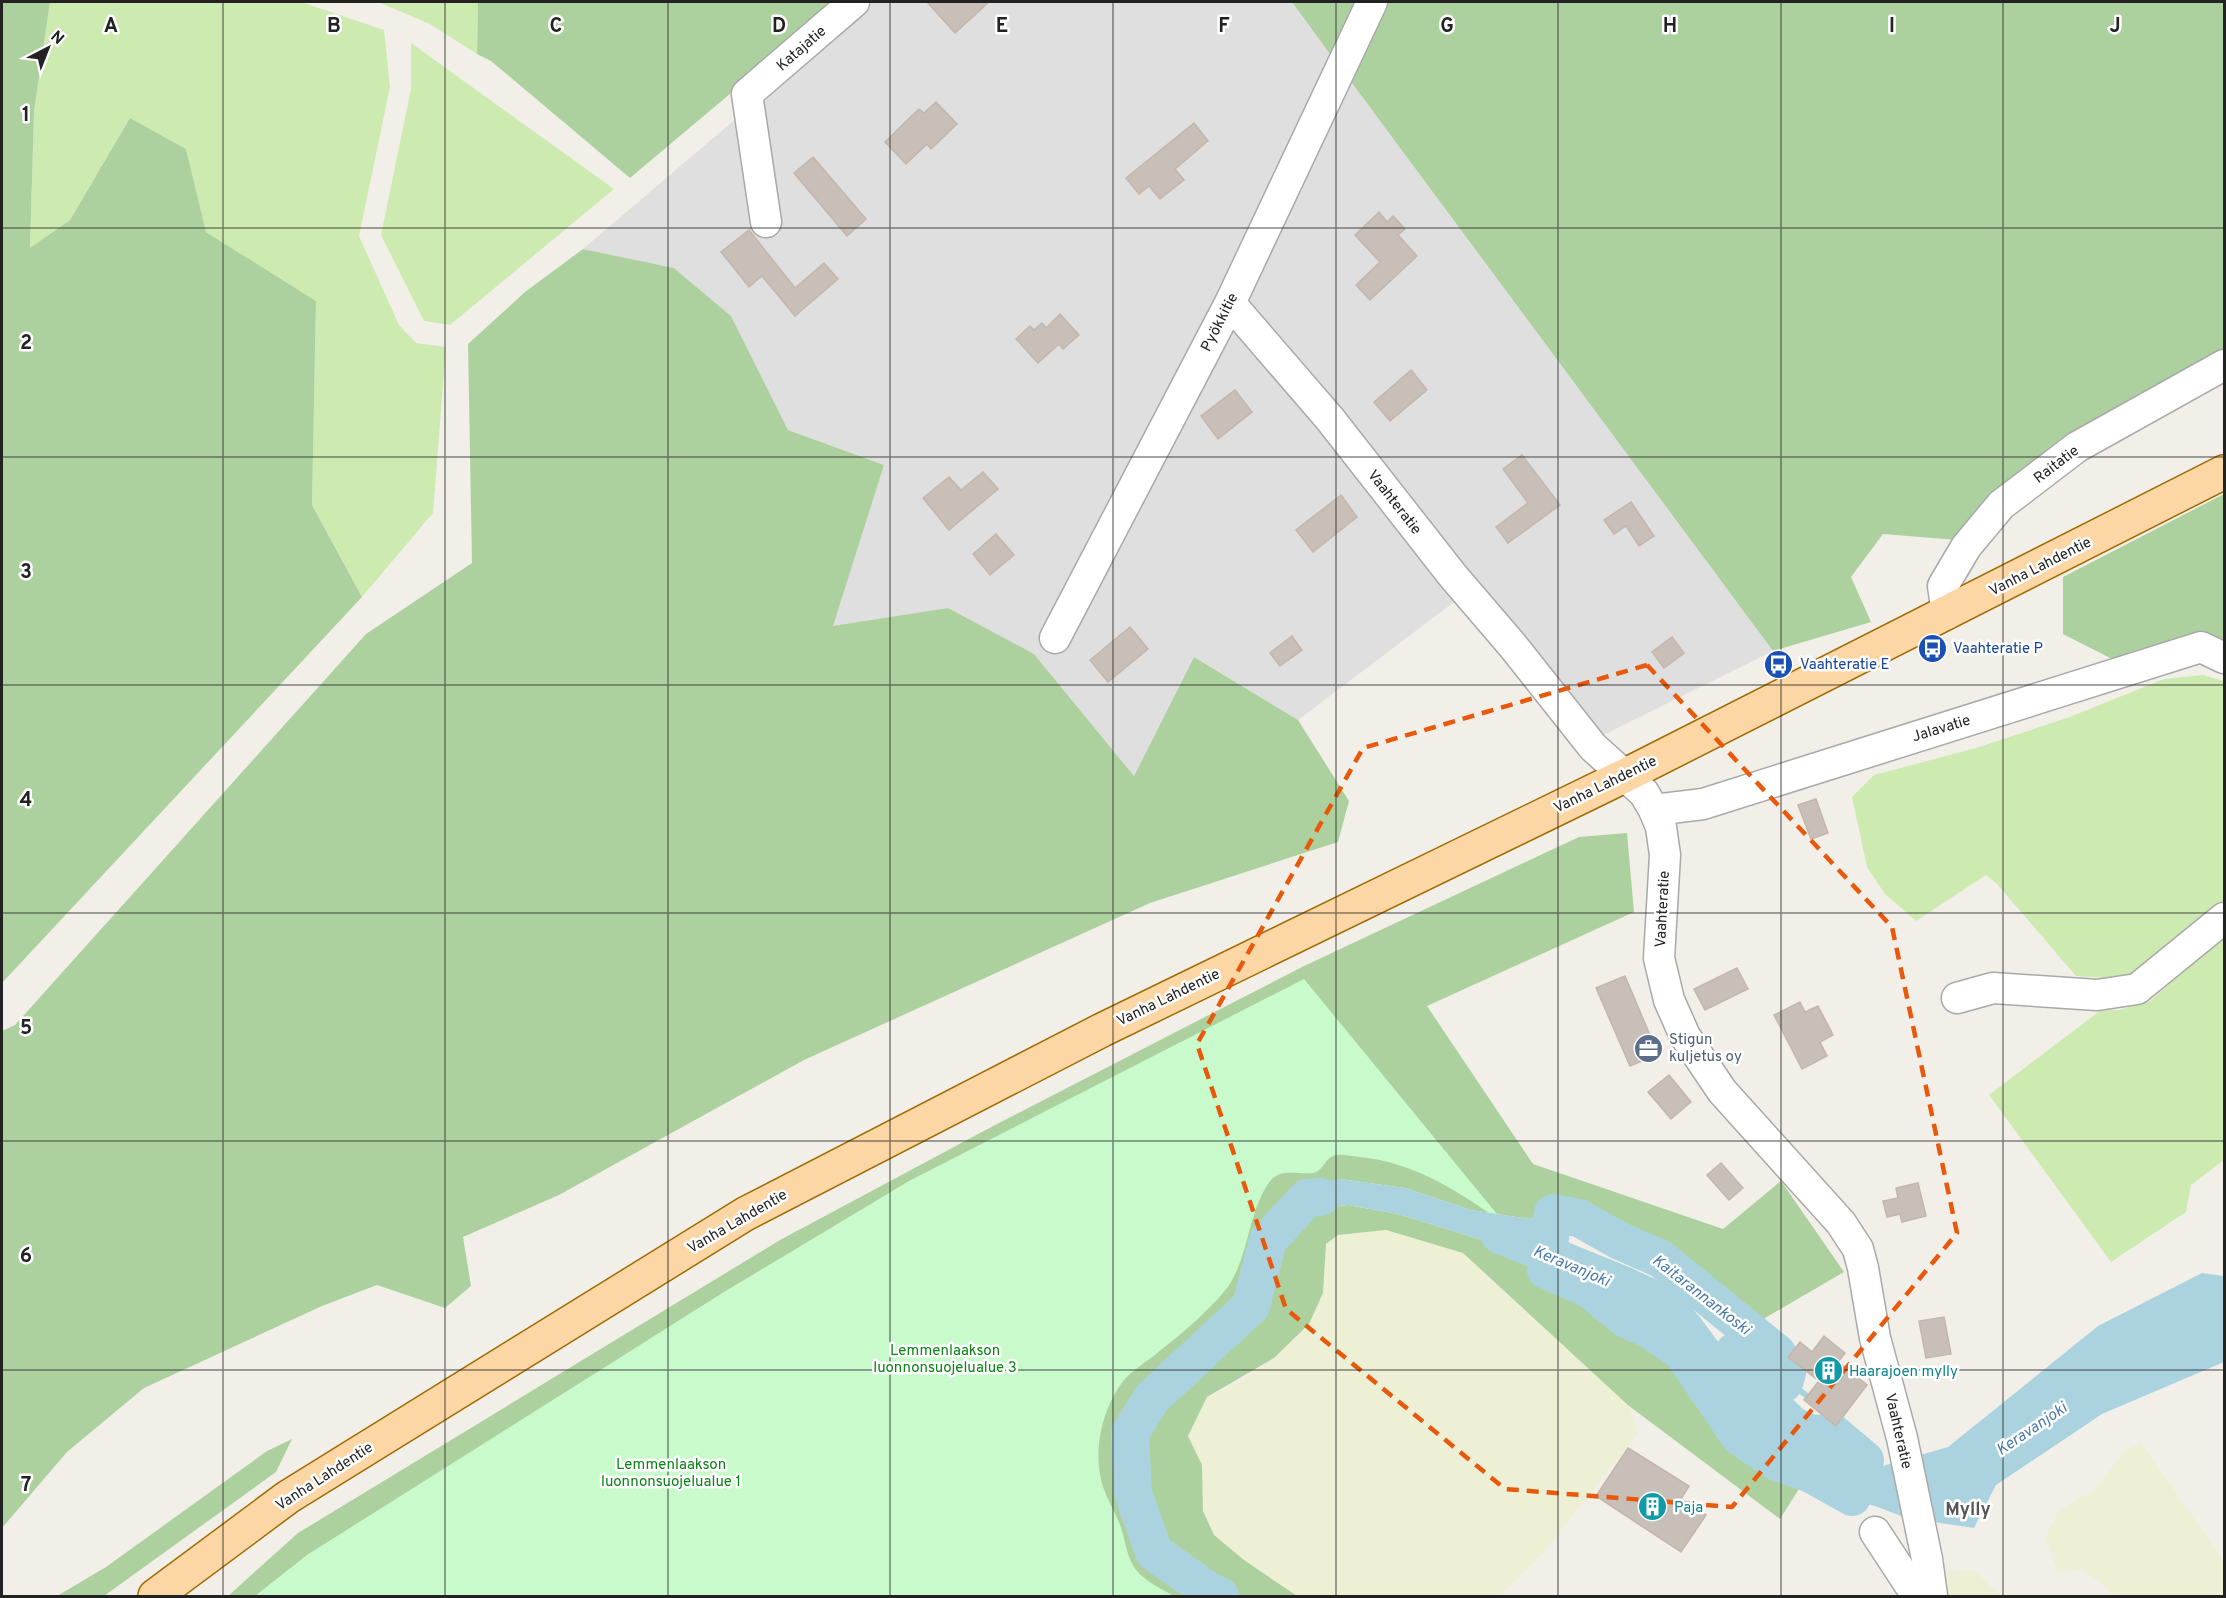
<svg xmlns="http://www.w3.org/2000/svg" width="2226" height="1598" viewBox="0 0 2226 1598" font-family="Overpass,sans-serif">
<rect width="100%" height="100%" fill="#f2efe9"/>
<path fill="#e0dfdf" d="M873 2H1292L1773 651 1577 748 1454 602 1298 720 1194 657 1134 776 1034 654 832 626 884 465 788 430 731 316 674 268 583 249Z"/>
<g fill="#eef0d5">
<path d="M1387 1230 1463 1253 1629 1406 1638 1433 1544 1552 1500 1596H1297L1244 1560 1214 1535 1203 1511 1202 1465 1188 1436 1194 1412 1207 1397 1240 1382 1274 1358 1309 1324 1326 1244 1338 1235Z"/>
<path d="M2141 1443 2224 1561V1596H2116L2084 1570 2058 1572 2045 1538 2058 1512 2095 1489 2125 1451Z"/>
<path d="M1973 1569 1993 1589 2006 1596H1937L1935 1576 1945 1572Z"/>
</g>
<g fill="#cdebb0">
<path d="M50 2H301L384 30 390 87 359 236 399 325 416 343 446 347 433 513 362 597 312 505 316 301 206 232 186 149 130 118 70 220 30 249 34 112Z"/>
<path d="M378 2H478L477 54 430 24Z"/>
<path d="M411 43 614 189 450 325 424 321 381 235 411 89Z"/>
<path d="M2203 675 2224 681V905L2144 968 2123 979 2076 976 1997 884 1986 875 1916 921 1885 894 1867 867 1852 797 1874 775 1976 748 2067 718 2164 679Z"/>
<path d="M2224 937V1160L2191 1185 2186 1212 2111 1262 1989 1095 2101 1010H2119L2150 1001Z"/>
</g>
<g fill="#add19e">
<path d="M2 2H50L34 112 30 248 70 220 130 118 186 149 206 232 316 301 312 505 362 597 2 983Z"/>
<path d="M478 2H839L630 178 491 61 477 54Z"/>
<path d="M1292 2H1363L1335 61Z"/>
<path d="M1382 2H2224V357L1957 540 1883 534 1851 577 1871 622 1773 651 1346 75Z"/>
<path d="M583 249 674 268 731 316 788 430 884 465 833 626 948 608 1034 654 1134 776 1194 657 1298 720 1349 801 1338 842 1150 903 804 1060 559 1195 463 1237 471 1286 445 1308 377 1285 322 1306 144 1388 67 1452 2 1528V1031L15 1025 366 634 472 563 468 344 525 292Z"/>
<path d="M2224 494V647L2120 663 2063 634V577Z"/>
<path d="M1627 833 1634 912 1427 1006 1533 1164 1723 1229 1781 1181 1844 1272 1746 1329 1661 1259 1618 1240 1579 1218 1553 1213 1530 1219 1471 1210 1405 1188 1340 1179 1271 1220 1291 1231 1316 1208 1348 1205 1398 1214 1479 1239 1591 1290 1626 1319 1649 1329 1682 1352 1740 1437 1777 1462 1809 1473 1780 1519 1629 1406 1463 1253 1386 1230 1338 1235 1326 1244 1323 1293 1309 1324 1274 1358 1207 1397 1188 1436 1202 1465 1203 1511 1214 1535 1244 1560 1297 1596H228L298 1533 780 1240 995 1125 1304 966 1579 837Z"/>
<path d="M292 1439 276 1472 104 1596H57L106 1567 267 1451Z"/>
</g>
<path fill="#c8facc" d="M1304 979 1506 1225C1461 1193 1417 1163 1360 1157 1353 1157 1344 1154 1337 1155 1325 1156 1324 1171 1313 1173 1295 1175 1279 1167 1268 1184 1246 1217 1249 1263 1223 1293 1203 1316 1180 1335 1156 1354 1146 1362 1133 1370 1124 1380 1102 1408 1092 1452 1103 1487 1107 1498 1113 1509 1118 1520 1124 1533 1125 1547 1130 1559 1137 1578 1158 1587 1174 1596H255L307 1555 724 1292 909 1181Z"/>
<g fill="#aad3df">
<path d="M1340 1179 1405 1188 1471 1210 1530 1219 1553 1213 1546 1270 1479 1239 1398 1214 1348 1205 1316 1208 1291 1231 1271 1220 1295 1188Z"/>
<path d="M2202 1273 2224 1276V1362L2102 1414 1996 1485 1974 1528 1906 1518 1852 1497 1865 1460 1876 1468 1948 1447 2098 1326Z"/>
</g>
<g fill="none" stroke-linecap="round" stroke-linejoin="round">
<g stroke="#aad3df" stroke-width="6">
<path d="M1785 1379 1807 1396"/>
<path d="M1834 1424 1836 1467"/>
</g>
<g stroke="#aad3df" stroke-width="38">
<path d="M1553 1213 1579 1218 1618 1240 1661 1259 1777 1353 1787 1373 1784 1383 1770 1377 1753 1361 1734 1352 1729 1361 1737 1372 1792 1425 1811 1434 1833 1433 1865 1460 1852 1497 1809 1473 1777 1462 1740 1437 1682 1352 1649 1329 1626 1319 1591 1290 1546 1270Z"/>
<path d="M1500 1235 1623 1285 1663 1304 1685 1329 1756 1425 1869 1485 1895 1491 1905 1489"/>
<path d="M1220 1596 1207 1590 1154 1552 1133 1493 1130 1433 1152 1398 1251 1306 1268 1240 1307 1198 1321 1197"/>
</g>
</g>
<g fill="#c7bfb8" stroke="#c4b6ab" stroke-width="1.5">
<path d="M927 2H989L955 33Z"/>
<path d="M936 102 957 124 931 149 927 144 906 164 885 142 919 109 924 113Z"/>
<path d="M1194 123 1208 141 1175 169 1184 180 1160 199 1149 186 1139 194 1126 178Z"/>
<path d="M813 157 866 219 847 236 794 173Z"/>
<path d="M1379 212 1387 222 1393 216 1405 229 1398 235 1417 256 1370 300 1356 285 1380 262 1355 235Z"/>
<path d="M749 230 795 288 824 263 838 279 795 316 762 276 749 287 721 252Z"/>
<path d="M1060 314 1079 335 1063 349 1059 344 1038 363 1016 339 1030 326 1034 330 1042 323 1046 328Z"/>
<path d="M1411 370 1427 390 1390 421 1374 402Z"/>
<path d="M1235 390 1252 412 1218 439 1201 416Z"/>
<path d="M1522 455 1560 505 1508 543 1496 527 1528 503 1503 469Z"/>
<path d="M983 472 998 489 949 530 923 498 949 477 961 490Z"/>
<path d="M1341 495 1357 517 1313 552 1296 530Z"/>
<path d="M1631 502 1654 536 1639 546 1626 526 1614 534 1604 520Z"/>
<path d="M996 534 1014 555 990 575 973 554Z"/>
<path d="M1130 627 1148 649 1108 682 1090 660Z"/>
<path d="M1292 636 1302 650 1280 666 1270 653Z"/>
<path d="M1672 637 1684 653 1664 668 1652 652Z"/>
<path d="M1816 799 1828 833 1811 839 1798 805Z"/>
<path d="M1737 968 1748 989 1705 1010 1694 989Z"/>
<path d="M1625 976 1658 1054 1630 1066 1596 988Z"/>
<path d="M1800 1002 1805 1012 1818 1006 1833 1035 1820 1042 1827 1056 1802 1069 1774 1015Z"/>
<path d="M1669 1075 1691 1102 1671 1119 1648 1092Z"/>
<path d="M1721 1163 1743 1188 1729 1200 1707 1175Z"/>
<path d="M1918 1183 1926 1216 1902 1222 1900 1214 1887 1217 1883 1201 1898 1198 1896 1188Z"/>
<path d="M1944 1317 1951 1354 1926 1358 1919 1321Z"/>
<path d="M1824 1336 1845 1353 1838 1362 1867 1385 1836 1426 1804 1400 1819 1381 1788 1357 1800 1342 1812 1352Z"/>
<path d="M1628 1448 1689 1486 1681 1499 1706 1515 1681 1552 1596 1496Z"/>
</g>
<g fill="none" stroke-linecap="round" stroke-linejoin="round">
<defs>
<g id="minor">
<path d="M766 222 747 94 854 2"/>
<path d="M1230 303 1330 419 1453 576 1513 646 1593 747 1644 793 1654 810 1661 827 1665 855 1659 958 1669 1000 1685 1036 1722 1091 1841 1223 1858 1249 1863 1268 1875 1338 1902 1438 1927 1559 1932 1596"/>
<path d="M1947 614 1943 586 1966 547 2001 505 2077 447 2224 365"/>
<path d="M1055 638 1230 303 1372 2"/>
<path d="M1654 810 1703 804 2201 647 2224 658"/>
<path d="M1957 998 1993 988 2097 995 2137 989 2224 918"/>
<path d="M1875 1532 1917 1596"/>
</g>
<path id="major" d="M155 1596 288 1497 745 1214 1102 1030 1624 776 2224 472"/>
</defs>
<use href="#minor" stroke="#a9a9a9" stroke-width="33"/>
<use href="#major" stroke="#a06b00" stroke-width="36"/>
<use href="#minor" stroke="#fff" stroke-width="30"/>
<use href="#major" stroke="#fcd6a4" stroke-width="33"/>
</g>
<path fill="none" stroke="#e8590c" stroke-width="4.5" stroke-dasharray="12 8" stroke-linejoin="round" d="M1647 665 1892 927 1957 1233 1732 1507 1505 1489 1286 1309 1197 1044 1363 748Z"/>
<path fill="none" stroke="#222" stroke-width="1.5" stroke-opacity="0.55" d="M223 2V1596M445 2V1596M668 2V1596M890 2V1596M1113 2V1596M1336 2V1596M1558 2V1596M1781 2V1596M2003 2V1596M2 228H2224M2 457H2224M2 685H2224M2 913H2224M2 1141H2224M2 1370H2224"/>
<defs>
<symbol id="bus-disc" viewBox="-11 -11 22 22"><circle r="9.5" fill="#1a4fb4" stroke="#fff"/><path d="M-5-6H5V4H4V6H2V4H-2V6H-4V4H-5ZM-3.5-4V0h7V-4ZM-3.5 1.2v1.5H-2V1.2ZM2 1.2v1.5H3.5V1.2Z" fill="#fff"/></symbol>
<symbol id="office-disc" viewBox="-11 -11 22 22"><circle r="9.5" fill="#5c6f8a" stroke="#fff"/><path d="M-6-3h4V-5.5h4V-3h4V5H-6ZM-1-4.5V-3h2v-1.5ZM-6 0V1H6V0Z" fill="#fff"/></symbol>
<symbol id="building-disc" viewBox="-11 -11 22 22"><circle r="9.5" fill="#0f9aa8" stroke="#fff"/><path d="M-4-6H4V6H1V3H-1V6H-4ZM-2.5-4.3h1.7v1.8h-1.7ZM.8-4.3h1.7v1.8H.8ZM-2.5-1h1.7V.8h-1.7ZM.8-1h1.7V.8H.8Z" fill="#fff"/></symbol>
</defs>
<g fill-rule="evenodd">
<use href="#bus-disc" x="1916" y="632" width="33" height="33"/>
<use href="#bus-disc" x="1762" y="648" width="33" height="33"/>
<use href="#office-disc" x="1632" y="1032" width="33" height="33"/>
<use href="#building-disc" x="1812" y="1354" width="33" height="33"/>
<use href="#building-disc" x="1636" y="1490" width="33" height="33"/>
</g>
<g text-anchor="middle" stroke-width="5" stroke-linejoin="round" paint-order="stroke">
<g font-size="15" fill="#222" stroke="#fff">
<text transform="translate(801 48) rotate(-41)" y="5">Katajatie</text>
<text transform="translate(1219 322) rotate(-63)" y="5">Pyökkitie</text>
<text transform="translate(2056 464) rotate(-37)" y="5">Raitatie</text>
<text transform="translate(1395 502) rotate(52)" y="5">Vaahteratie</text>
<text transform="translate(2040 566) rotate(-27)" y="5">Vanha Lahdentie</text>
<text transform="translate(1941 728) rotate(-17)" y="5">Jalavatie</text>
<text transform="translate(1605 784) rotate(-26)" y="5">Vanha Lahdentie</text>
<text transform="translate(1662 909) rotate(-87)" y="5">Vaahteratie</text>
<text transform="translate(1168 997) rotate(-26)" y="5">Vanha Lahdentie</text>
<text transform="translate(737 1221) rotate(-30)" y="5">Vanha Lahdentie</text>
<text transform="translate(1899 1431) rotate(77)" y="5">Vaahteratie</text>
<text transform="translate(324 1476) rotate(-33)" y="5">Vanha Lahdentie</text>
</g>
<g font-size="15" fill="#164399" stroke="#fff" text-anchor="start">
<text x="1953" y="653">Vaahteratie P</text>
<text x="1800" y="669">Vaahteratie E</text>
</g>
<g font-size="15" fill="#4e5e75" stroke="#fff" text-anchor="start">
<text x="1669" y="1044">Stigun<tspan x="1669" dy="17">kuljetus oy</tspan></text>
</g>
<g font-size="15" fill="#0c8416" stroke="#fff">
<text x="945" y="1355">Lemmenlaakson<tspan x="945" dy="17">luonnonsuojelualue 3</tspan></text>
<text x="671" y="1469">Lemmenlaakson<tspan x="671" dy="17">luonnonsuojelualue 1</tspan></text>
</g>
<g font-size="15" fill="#0d838f" stroke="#fff" text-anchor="start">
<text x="1849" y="1376">Haarajoen mylly</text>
<text x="1674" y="1512">Paja</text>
</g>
<g font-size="16" font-style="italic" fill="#4a7aab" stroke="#fff">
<text transform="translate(1572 1265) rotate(23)" y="6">Keravanjoki</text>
<text transform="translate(1702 1294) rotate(38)" y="6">Kaitarannankoski</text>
<text transform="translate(2031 1428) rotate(-34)" y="6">Keravanjoki</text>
</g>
<g font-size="18" font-weight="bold" fill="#555" stroke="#fff">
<text x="1968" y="1515">Mylly</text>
</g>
</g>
<g font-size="20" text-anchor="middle" font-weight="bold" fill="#222" stroke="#fff" stroke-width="5" stroke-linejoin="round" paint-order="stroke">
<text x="111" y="32">A</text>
<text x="334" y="32">B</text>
<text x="556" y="32">C</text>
<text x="779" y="32">D</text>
<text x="1002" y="32">E</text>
<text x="1224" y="32">F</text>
<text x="1447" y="32">G</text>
<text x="1670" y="32">H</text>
<text x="1892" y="32">I</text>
<text x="2115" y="32">J</text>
<text x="26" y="121">1</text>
<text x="26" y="349">2</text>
<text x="26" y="578">3</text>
<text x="26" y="806">4</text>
<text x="26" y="1034">5</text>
<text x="26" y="1262">6</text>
<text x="26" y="1491">7</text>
</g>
<rect width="2226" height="1598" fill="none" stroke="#222222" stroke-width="6"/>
<g transform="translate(48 48) rotate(42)" stroke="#ffffff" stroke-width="4.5" paint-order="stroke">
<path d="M0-4.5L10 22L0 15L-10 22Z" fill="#222222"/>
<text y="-9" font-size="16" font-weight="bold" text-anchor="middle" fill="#222222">N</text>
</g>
</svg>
